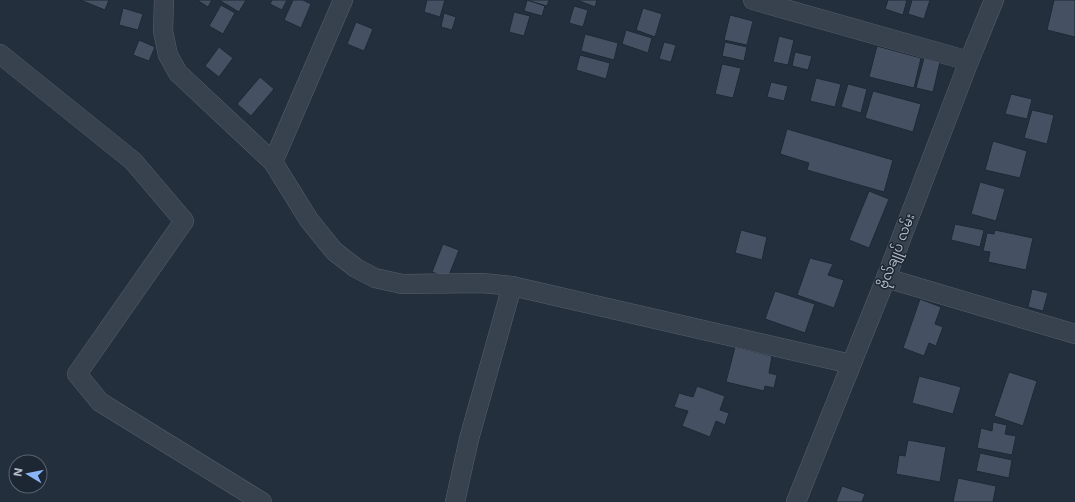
<svg xmlns="http://www.w3.org/2000/svg" width="1075" height="502" viewBox="0 0 1075 502" font-family="Inter,'Noto Sans Myanmar',sans-serif">
<rect width="100%" height="100%" fill="#242f3e"/>
<g fill="#455162" stroke="#1f2835">
<path d="M80 0H109L105 10Z"/>
<path d="M197 0H212L208 7Z"/>
<path d="M219 0H246L239 12Z"/>
<path d="M272 0H287L282 10 270 4Z"/>
<path d="M293 0H303L311 4 301 28 284 20Z"/>
<path d="M427 0H445L440 17 424 12Z"/>
<path d="M525 0H549L547 6Z"/>
<path d="M527 0 545 6 542 16 524 11Z"/>
<path d="M577 0H597L595 7Z"/>
<path d="M888 0H907L903 15 885 9Z"/>
<path d="M912 0H930L924 19 908 14Z"/>
<path d="M1054 0H1075V37L1047 30Z"/>
<path d="M221 5 235 13 223 34 209 26Z"/>
<path d="M574 6 588 10 583 27 569 23Z"/>
<path d="M123 8 143 14 138 30 119 25Z"/>
<path d="M643 8 662 14 655 37 636 30Z"/>
<path d="M514 12 530 16 524 36 509 32Z"/>
<path d="M444 13 456 17 452 30 441 27Z"/>
<path d="M730 15 753 21 747 45 724 40Z"/>
<path d="M356 22 373 29 364 51 347 44Z"/>
<path d="M626 30 652 38 648 53 622 44Z"/>
<path d="M585 34 618 43 614 60 581 51Z"/>
<path d="M779 36 794 40 788 65 773 62Z"/>
<path d="M139 40 155 47 149 61 133 55Z"/>
<path d="M664 42 676 45 671 62 659 59Z"/>
<path d="M725 42 747 47 744 61 722 56Z"/>
<path d="M877 46 921 58 914 88 869 77Z"/>
<path d="M219 47 233 58 219 77 205 66Z"/>
<path d="M795 52 812 56 808 70 792 66Z"/>
<path d="M580 55 610 63 606 79 576 70Z"/>
<path d="M924 58 940 62 933 92 916 88Z"/>
<path d="M722 64 741 68 733 98 715 94Z"/>
<path d="M260 77 274 89 251 116 237 104Z"/>
<path d="M816 78 841 84 835 107 810 101Z"/>
<path d="M771 82 788 86 784 101 767 97Z"/>
<path d="M848 84 867 89 861 113 841 107Z"/>
<path d="M873 91 921 104 913 132 865 118Z"/>
<path d="M1011 94 1032 99 1027 119 1005 114Z"/>
<path d="M1032 110 1054 115 1047 144 1024 138Z"/>
<path d="M787 129 893 160 884 192 807 170 809 163 780 154Z"/>
<path d="M993 141 1027 151 1020 178 985 170Z"/>
<path d="M980 182 1005 189 996 221 971 214Z"/>
<path d="M869 191 889 199 869 248 849 240Z"/>
<path d="M955 224 984 230 980 247 951 240Z"/>
<path d="M741 230 767 237 762 260 735 253Z"/>
<path d="M995 230 1033 238 1026 270 988 262 990 252 983 251 987 233 994 234Z"/>
<path d="M443 244 459 250 448 278 432 272Z"/>
<path d="M810 258 833 264 828 275 844 280 834 308 797 295Z"/>
<path d="M1032 289 1048 293 1043 311 1028 307Z"/>
<path d="M775 291 815 304 805 333 765 319Z"/>
<path d="M920 299 941 307 935 324 943 327 936 346 929 343 924 356 903 348Z"/>
<path d="M735 347 772 356 769 373 777 375 774 388 765 386 764 391 726 382Z"/>
<path d="M1009 372 1037 381 1023 426 994 416Z"/>
<path d="M919 376 961 387 953 414 912 403Z"/>
<path d="M697 386 725 396 720 410 729 413 725 425 716 421 710 437 682 426 688 411 674 407 679 393 693 397Z"/>
<path d="M993 422 1007 425 1005 434 1016 436 1012 455 977 448 981 428 992 431Z"/>
<path d="M908 440 946 447 940 482 896 474 899 455 905 456Z"/>
<path d="M980 453 1012 460 1009 478 976 471Z"/>
<path d="M958 478 996 486 993 502H953Z"/>
<path d="M842 486 865 494 862 502H836Z"/>
</g>
<g fill="none" stroke-linecap="round" stroke-linejoin="round">
<defs>
<g id="minor">
<path d="M164 0 163 31 168 55 178 73 273 162 309 220 334 251 356 268 375 278 402 284 482 283 512 286 851 364"/>
<path d="M753 0 969 61"/>
<path d="M0 54 133 161 184 221 77 374 100 402 262 502"/>
<path d="M273 162 343 0"/>
<path d="M886 278 1075 334"/>
<path d="M455 502 469 439 512 286"/>
<path d="M796 502 886 278 969 61 994 0"/>
</g>
</defs>
<use href="#minor" stroke="#565f6c" stroke-width="20"/>
<use href="#minor" stroke="#38414e" stroke-width="19"/>
</g>
<g text-anchor="middle" stroke-width="3" stroke-linejoin="round" paint-order="stroke">
<g font-size="13" fill="#b4bcc9" stroke="#1d2633">
<text transform="translate(896 251) rotate(-69)" y="5">ဗိုလ်ချုပ် လမ်း</text>
</g>
</g>
<g transform="translate(28 474) rotate(280)"><circle r="19" fill="#1d2633" stroke="#59626f"/>
<path d="M0-3L7 15L0 10L-7 15Z" fill="#8ab4f8"/>
<text y="-6" font-size="11" font-weight="bold" text-anchor="middle" fill="#b4bcc9">N</text>
</g>
</svg>
